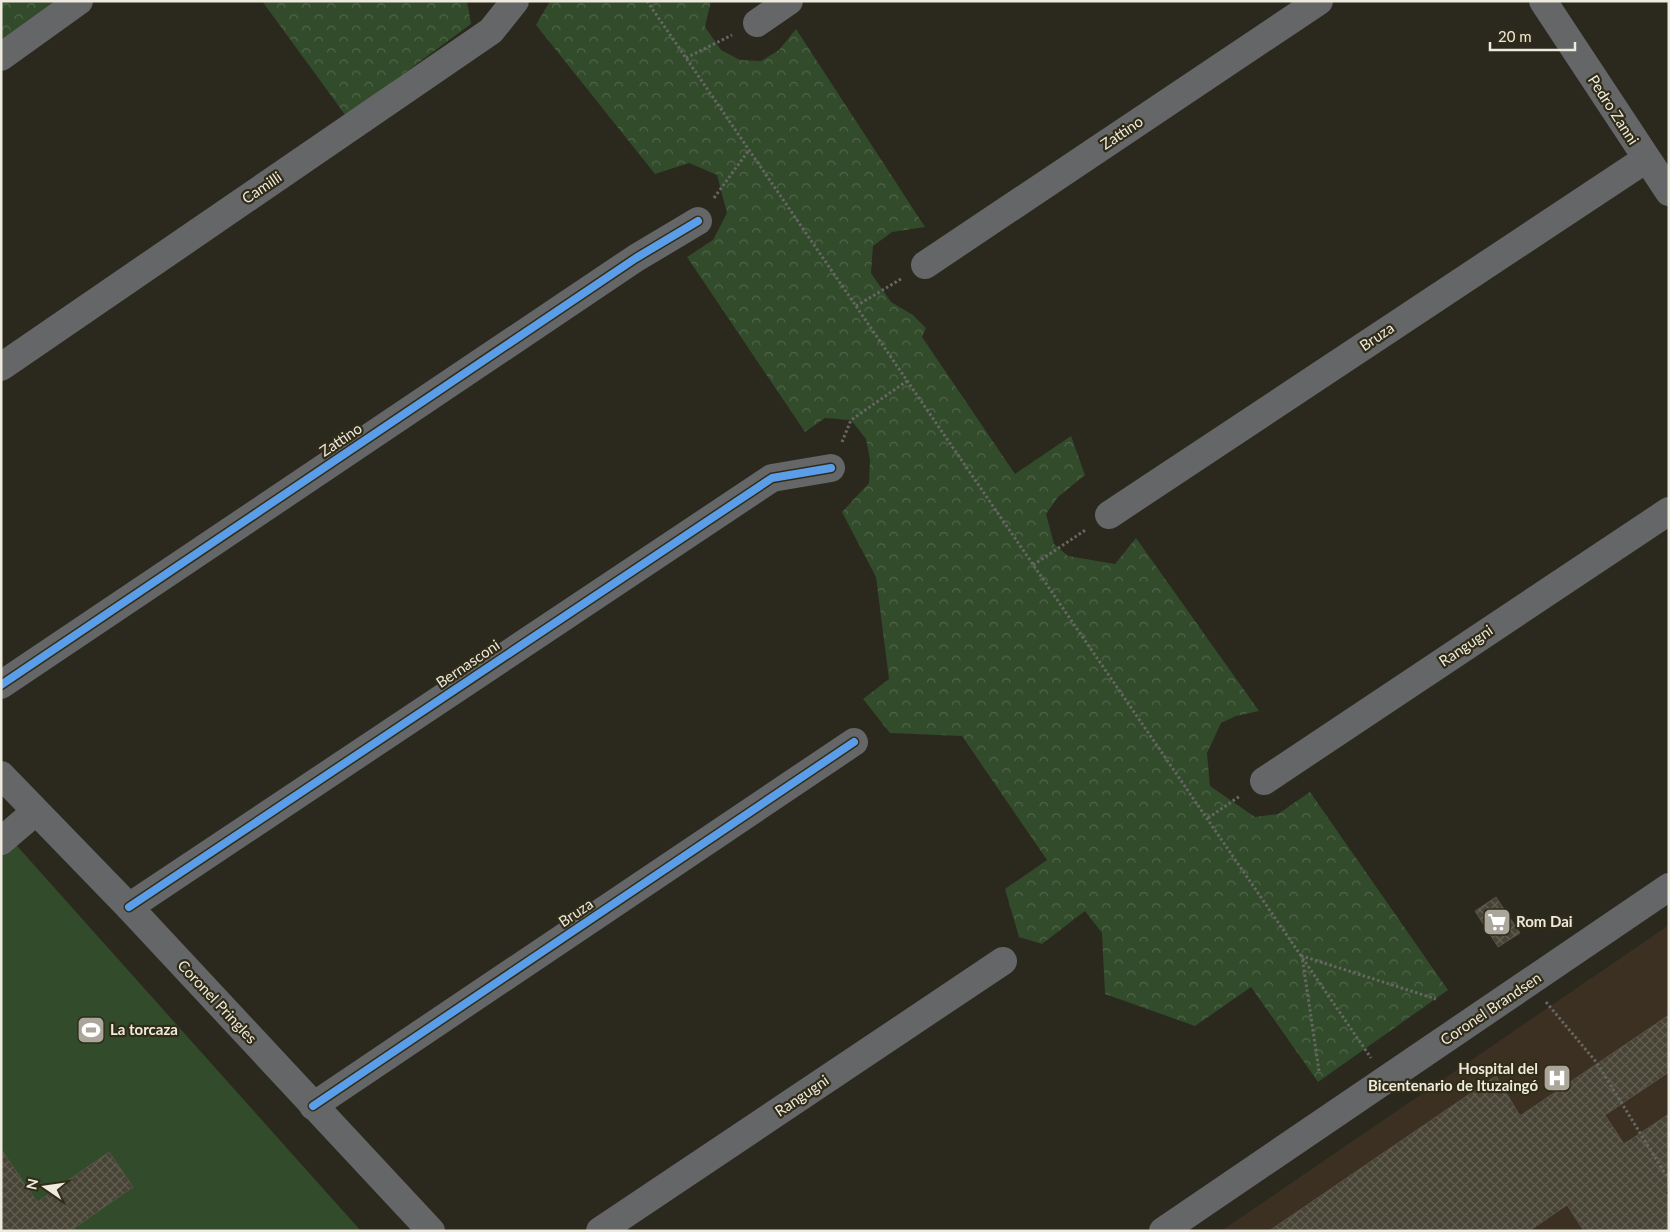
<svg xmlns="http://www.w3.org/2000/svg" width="1670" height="1232" viewBox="0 0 1670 1232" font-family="Lato,sans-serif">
<defs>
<pattern id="park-crowns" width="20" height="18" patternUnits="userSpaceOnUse" patternTransform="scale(1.25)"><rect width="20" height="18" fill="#324b2b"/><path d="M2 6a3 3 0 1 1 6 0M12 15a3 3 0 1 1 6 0" fill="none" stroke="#506549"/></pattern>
<pattern id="building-cross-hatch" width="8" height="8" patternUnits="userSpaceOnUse" patternTransform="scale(1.25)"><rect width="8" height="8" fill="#474335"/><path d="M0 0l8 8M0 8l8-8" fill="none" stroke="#625e52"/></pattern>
</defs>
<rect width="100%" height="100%" fill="#2b281e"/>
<path fill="#3b3021" d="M1669 925V1231H1221Z"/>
<g fill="url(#park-crowns)">
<path d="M1 1H63L1 44Z"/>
<path d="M262 1H467L471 24 346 116Z"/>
<path d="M550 1H711L705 27 721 50 740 60 761 61 779 50 796 29 925 227 892 232 873 246 871 273 891 302 913 315 926 328 922 337 1015 474 1071 436 1085 475 1058 497 1046 514 1054 544 1068 556 1115 564 1136 538 1259 711 1236 716 1221 723 1207 753 1210 786 1255 817 1278 814 1310 792 1448 990 1318 1082 1251 987 1195 1026 1105 994 1102 933 1085 911 1042 944 1019 937 1005 889 1047 860 962 736 890 733 863 699 889 679 876 577 842 512 869 483 870 460 866 439 851 420 825 418 805 432 687 257 713 240 727 213 717 175 689 163 655 174 536 25Z"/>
</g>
<path fill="#324b2b" d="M1 828 361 1231H1Z"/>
<g fill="url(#building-cross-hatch)" stroke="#555249">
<path d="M1496 897 1520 933 1498 947 1475 911Z"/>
<path d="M1669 1015V1072L1605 1115 1624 1144 1669 1114V1190L1665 1192 1669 1197V1231H1584L1567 1205 1529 1231H1269L1496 1076 1520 1116Z"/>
<path d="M1 1149 37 1202 109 1152 133 1187 70 1231H5L1 1225Z"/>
</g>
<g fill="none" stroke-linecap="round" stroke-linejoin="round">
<g stroke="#666663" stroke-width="3" stroke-dasharray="2.5 2.5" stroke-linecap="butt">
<path d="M647 1 1371 1058"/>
<path d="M686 58 732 35"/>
<path d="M714 198 749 150"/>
<path d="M856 306 901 279"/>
<path d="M842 442 851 420 907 381"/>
<path d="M1033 565 1087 529"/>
<path d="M1208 818 1240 796"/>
<path d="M1546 1002 1597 1063 1669 1180"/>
<path d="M1319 1071 1302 956 1436 999"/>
</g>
<g stroke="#656667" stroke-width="28">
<path d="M1543 1 1669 192"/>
<path d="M757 23 789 1"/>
<path d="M1 57 79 1"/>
<path d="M925 265 1319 1"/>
<path d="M1 367 491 31 515 1"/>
<path d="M1109 515 1646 159"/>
<path d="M1 685 636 258 698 221"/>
<path d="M1 775 129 907 431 1231"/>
<path d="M1264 781 1669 511"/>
<path d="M1 841 35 812"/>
<path d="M129 907 772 478 831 468"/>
<path d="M313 1106 854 742"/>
<path d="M600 1231 1003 961"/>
<path d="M1163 1231 1669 887"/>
</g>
<defs>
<g id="cycleway">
<path d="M1 685 636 258 698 221"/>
<path d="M129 907 772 478 831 468"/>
<path d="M313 1106 854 742"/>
</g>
</defs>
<use href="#cycleway" stroke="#312c18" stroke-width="11"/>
<use href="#cycleway" stroke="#5a9eea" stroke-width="8"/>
</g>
<defs>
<symbol id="supermarket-square" viewBox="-11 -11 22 22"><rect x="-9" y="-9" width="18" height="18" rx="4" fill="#aaa69b" stroke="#312c18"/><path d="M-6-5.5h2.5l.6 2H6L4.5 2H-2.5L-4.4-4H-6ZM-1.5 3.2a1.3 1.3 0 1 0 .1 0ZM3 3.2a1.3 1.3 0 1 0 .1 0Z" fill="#fff"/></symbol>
<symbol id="stadium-square" viewBox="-11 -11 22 22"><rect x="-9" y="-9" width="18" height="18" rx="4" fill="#aaa69b" stroke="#312c18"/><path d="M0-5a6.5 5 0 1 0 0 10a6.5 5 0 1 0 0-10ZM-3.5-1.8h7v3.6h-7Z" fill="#fff"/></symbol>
<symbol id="hospital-square" viewBox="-11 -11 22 22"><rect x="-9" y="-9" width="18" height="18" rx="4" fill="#aaa69b" stroke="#312c18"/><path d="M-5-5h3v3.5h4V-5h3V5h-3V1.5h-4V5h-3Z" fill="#fff"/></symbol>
</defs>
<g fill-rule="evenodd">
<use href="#supermarket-square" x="1481" y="906" width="32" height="32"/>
<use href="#stadium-square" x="75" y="1014" width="32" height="32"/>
<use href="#hospital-square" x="1541" y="1062" width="32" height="32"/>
</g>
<g text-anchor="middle" stroke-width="4.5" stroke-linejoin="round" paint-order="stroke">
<g font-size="15" fill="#eeeade" stroke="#312c18">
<text transform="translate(1613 110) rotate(57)" y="5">Pedro Zanni</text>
<text transform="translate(1122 133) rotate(-34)" y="5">Zattino</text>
<text transform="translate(262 188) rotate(-34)" y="5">Camilli</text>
<text transform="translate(1377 337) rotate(-34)" y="5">Bruza</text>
<text transform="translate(341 440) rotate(-34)" y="5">Zattino</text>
<text transform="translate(1466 646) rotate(-34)" y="5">Rangugni</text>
<text transform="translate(468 664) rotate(-34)" y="5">Bernasconi</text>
<text transform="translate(576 913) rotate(-34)" y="5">Bruza</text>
<text transform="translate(217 1002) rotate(47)" y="5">Coronel Pringles</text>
<text transform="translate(1491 1009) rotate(-34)" y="5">Coronel Brandsen</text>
<text transform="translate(802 1096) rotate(-34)" y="5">Rangugni</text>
</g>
<g font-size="15" font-weight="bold" fill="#eeeade" stroke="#312c18" text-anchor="start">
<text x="1516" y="927">Rom Dai</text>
<text x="110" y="1035">La torcaza</text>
<text x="1538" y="1074" text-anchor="end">Hospital del<tspan x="1538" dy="17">Bicentenario de Ituzaingó</tspan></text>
</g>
</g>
<rect width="1670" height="1232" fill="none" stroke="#eeeade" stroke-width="5"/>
<g transform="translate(45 1187) rotate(283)" stroke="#312c18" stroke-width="4" paint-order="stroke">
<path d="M0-4L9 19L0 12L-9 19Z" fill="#eeeade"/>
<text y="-8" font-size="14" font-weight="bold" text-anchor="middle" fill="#eeeade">N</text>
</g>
<path d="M1490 42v8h85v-8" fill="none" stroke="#eeeade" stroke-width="2.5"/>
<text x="1498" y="42" font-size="15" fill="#eeeade" stroke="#312c18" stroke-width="4" paint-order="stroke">20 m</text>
</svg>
